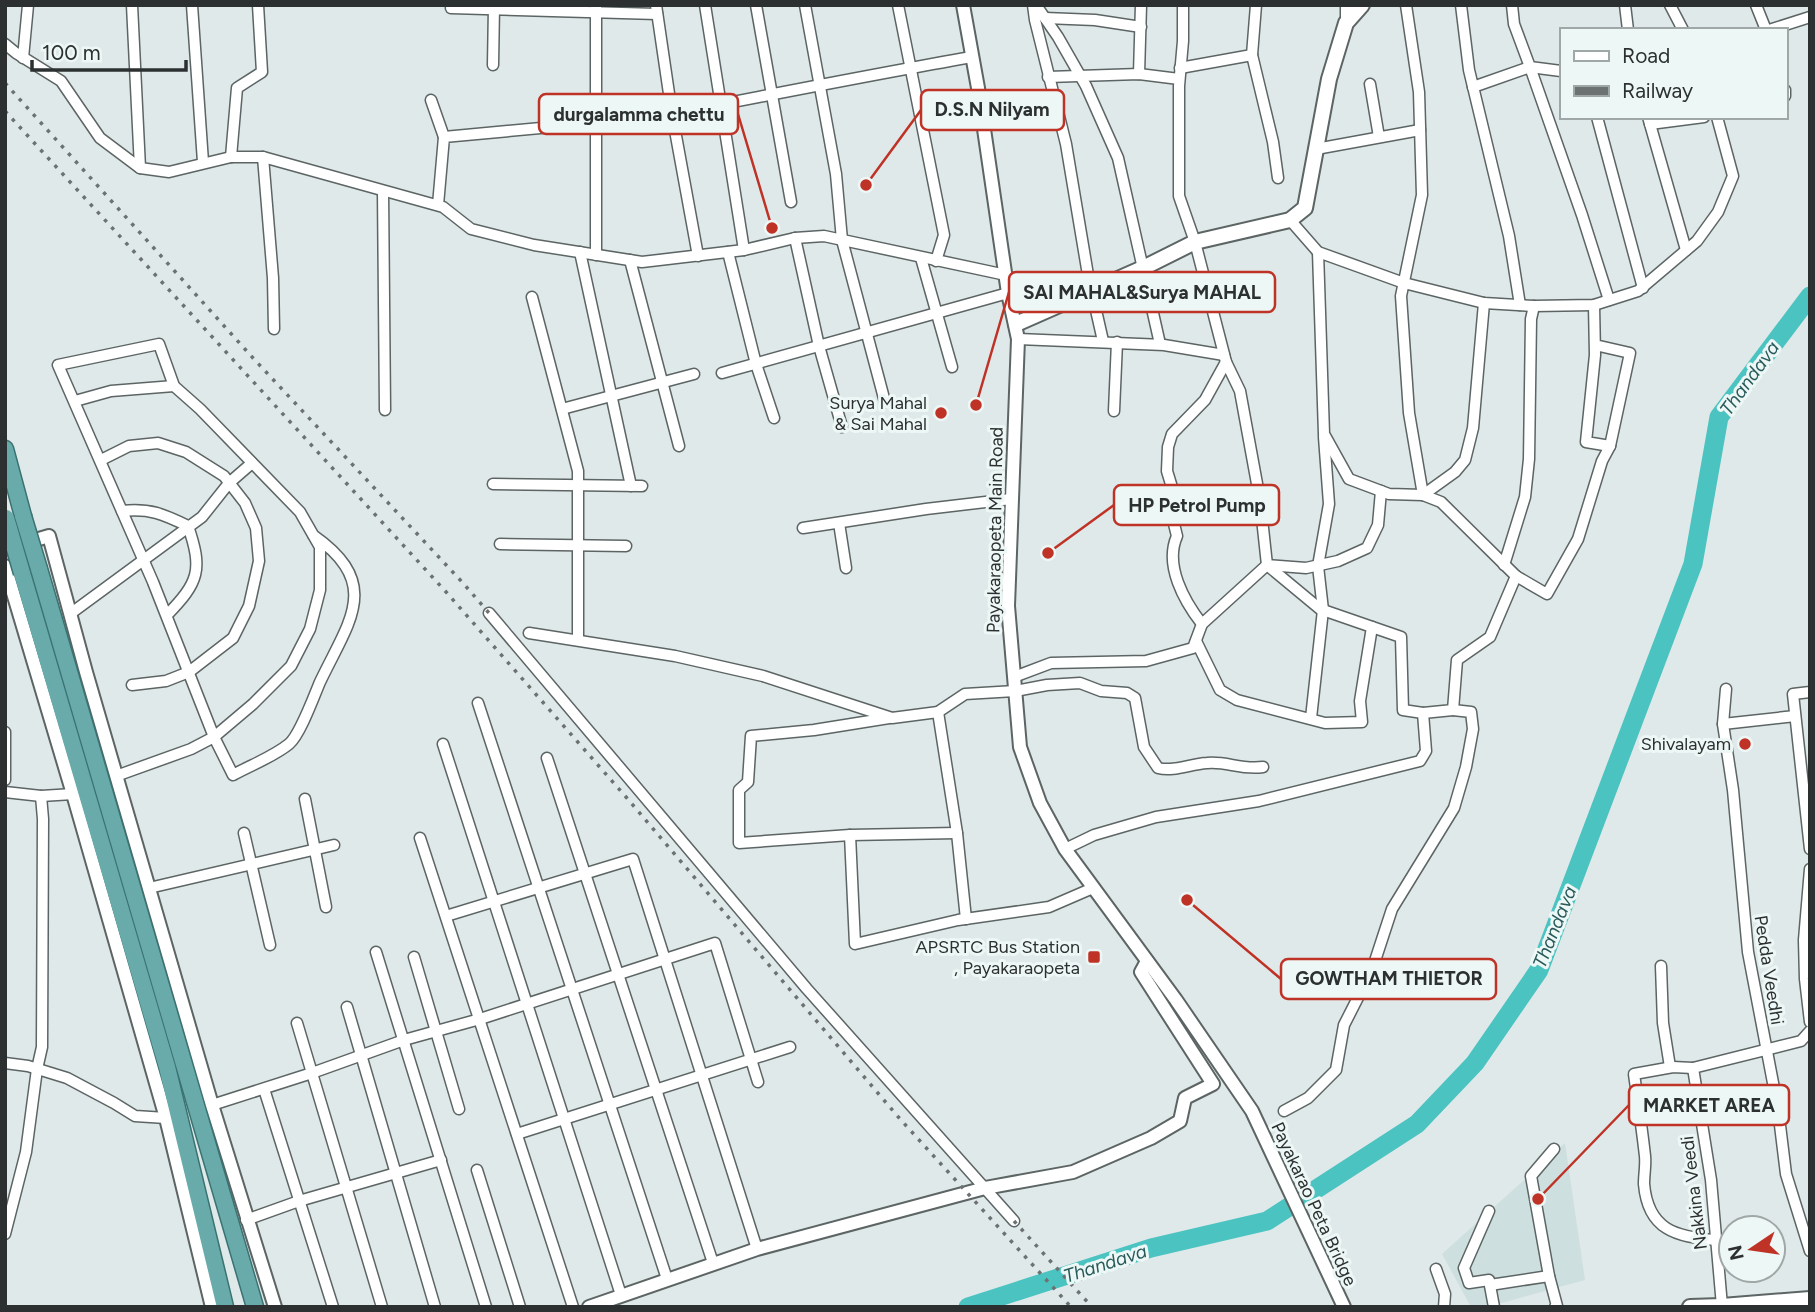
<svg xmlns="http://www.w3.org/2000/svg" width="1815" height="1312" viewBox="0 0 1815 1312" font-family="Figtree,sans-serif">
<rect width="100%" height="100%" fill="#e0e9e9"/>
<path fill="#cddfde" d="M1565 1143 1585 1280 1487 1307H1471L1442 1254Z"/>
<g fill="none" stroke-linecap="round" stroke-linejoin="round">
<path stroke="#4bc3c1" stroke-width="19" d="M968 1307 1151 1248 1267 1221 1417 1124 1475 1063 1539 970 1693 564 1719 417 1810 296"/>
<defs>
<g id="minor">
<path d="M132 5 140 168"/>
<path d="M192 5 203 162"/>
<path d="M596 5V255"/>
<path d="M656 5 672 114 698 256"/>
<path d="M705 5 744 250"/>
<path d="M756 5 791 202"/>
<path d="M805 5 836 174 842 240 885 402"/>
<path d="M898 5 944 235 936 261"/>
<path d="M1033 5 1035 20 1066 144 1088 275 1103 341"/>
<path d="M1036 5 1058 37 1086 86 1118 158 1160 344"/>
<path d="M1183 5V41L1179 86V196L1195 242 1226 362 1240 391 1260 500 1267 565 1306 568 1338 561 1367 548 1378 525 1381 491"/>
<path d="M1346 5V23"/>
<path d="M1406 5 1419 92 1422 195 1401 296 1409 413 1423 495"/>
<path d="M1461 5 1469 70 1509 236 1520 305"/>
<path d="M1512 5 1514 24 1530 67 1561 71"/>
<path d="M1625 5 1628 30"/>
<path d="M1670 5 1683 30"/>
<path d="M1756 5 1766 30"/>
<path d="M451 8 657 14"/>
<path d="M1045 18 1095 20 1141 27"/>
<path d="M1769 30 1810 17"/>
<path d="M5 44 16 53 61 81 100 138 140 168 169 172 231 157H263L443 207 471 229 534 245 642 262 744 250 795 238 824 236 1006 275"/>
<path d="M1252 55 1273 142 1278 178"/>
<path d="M23 58 28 5"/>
<path d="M493 65 494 6"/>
<path d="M1180 68 1252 55 1256 5"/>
<path d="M1139 74 1141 5"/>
<path d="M1048 77 1139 74 1179 79"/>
<path d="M1370 84 1379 137"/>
<path d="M1473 87 1530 67 1582 215 1609 300"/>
<path d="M1785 90V96"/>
<path d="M431 100 444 137"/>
<path d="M1597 117 1643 288"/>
<path d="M1648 117 1686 250"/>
<path d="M1650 124 1704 117"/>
<path d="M595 128C721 105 846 79 972 57"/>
<path d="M1316 149 1420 130"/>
<path d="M231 157 237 88 262 72 258 5"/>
<path d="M263 157 273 278 274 329"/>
<path d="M383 191 385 410"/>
<path d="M438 205 444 137 595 123"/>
<path d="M1290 220 1318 252 1404 283 1484 303 1534 306 1594 305 1638 291 1697 241 1718 212 1733 176 1717 117"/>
<path d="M795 238 819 346 842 427"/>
<path d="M580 252 631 486"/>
<path d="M728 252 756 364 774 418"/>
<path d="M1318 252 1324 434 1349 479 1389 494 1423 495 1441 502 1516 576 1490 637 1457 660 1453 710 1423 713"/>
<path d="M921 258 952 367"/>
<path d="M630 260 679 446"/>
<path d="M532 297 578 471V640"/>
<path d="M1594 305 1595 355 1586 442 1610 446 1630 353 1595 345"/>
<path d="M1018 339 1164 345 1224 355"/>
<path d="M722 373 1008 293"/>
<path d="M75 401 111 391 174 386"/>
<path d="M562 409 694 374"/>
<path d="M1114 411 1117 342"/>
<path d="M101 460 129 446 158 443 186 452 224 476 245 503 256 528 259 561 249 606 233 638 189 672 166 681 132 685"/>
<path d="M493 484 642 486"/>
<path d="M1423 495 1455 472 1465 460 1473 428 1484 303"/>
<path d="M122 511C150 508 163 514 188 526 203 570 199 582 167 615"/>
<path d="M839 523 846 568"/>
<path d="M803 528 926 509 1011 499"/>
<path d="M500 544 626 546"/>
<path d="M1504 565 1525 497 1529 459 1531 319 1534 306"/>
<path d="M1516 576 1547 594 1578 539 1602 461 1610 446"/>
<path d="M489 613 807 989 1014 1221"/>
<path d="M70 614 202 517 229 483 252 463"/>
<path d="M1202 624C1184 601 1164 565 1177 536L1170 508 1174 494 1167 471 1168 447 1172 434 1205 400 1226 362"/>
<path d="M529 633 675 656 763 676 892 718 938 712 965 694 1015 691 1047 685 1080 683 1101 691 1127 693 1135 698 1144 747 1158 768C1174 772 1190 764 1207 763 1227 761 1240 770 1263 767"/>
<path d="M1196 641 1220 690 1237 700 1325 723 1362 722 1360 701 1372 627"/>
<path d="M1014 677 1051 663 1146 661 1193 648 1202 624 1267 565 1320 609 1401 637 1403 710 1423 713 1426 751 1420 761 1259 801 1156 817 1094 835 1065 849"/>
<path d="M1726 689 1723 724 1733 790 1748 952 1778 1109 1786 1174 1810 1251"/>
<path d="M1810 692 1793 694 1810 849"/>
<path d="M478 703 667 1279"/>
<path d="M938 712 957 833 966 919"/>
<path d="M889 718 814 730 751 736 748 782 739 790V843L850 835 957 833"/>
<path d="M1311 718 1323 610 1318 566 1329 504 1324 437"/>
<path d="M1723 724 1795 716"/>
<path d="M5 732V780"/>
<path d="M443 744 621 1295"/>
<path d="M547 758 713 1263"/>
<path d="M116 776 191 749 214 737 153 582 58 365 159 344 174 386 200 409 300 512 320 547V590L310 629 291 666 253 704 214 737 233 775C251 765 273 757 289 744 300 735 314 696 320 682 349 621 383 584 313 535"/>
<path d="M5 792 41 796 73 794"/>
<path d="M305 799 326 907"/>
<path d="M244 833 270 945"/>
<path d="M850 835 855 944 958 920 1049 907 1093 888"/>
<path d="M420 838 573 1307"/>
<path d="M1810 869 1804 940 1805 979 1810 1022"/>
<path d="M149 888 334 845"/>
<path d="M446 916 633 859 757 1249"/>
<path d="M376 952 486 1307"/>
<path d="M414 957 459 1109"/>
<path d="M1661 966 1663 1023 1670 1067"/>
<path d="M347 1007 435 1307"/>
<path d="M297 1023 382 1307"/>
<path d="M5 1063 28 1066 67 1078 114 1103 135 1116 166 1118"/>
<path d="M1693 1068 1673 1067 1634 1074C1638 1102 1642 1129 1645 1156 1646 1165 1644 1174 1644 1184 1648 1230 1676 1237 1716 1240"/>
<path d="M264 1089 333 1307"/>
<path d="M212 1105 312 1073 404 1040 480 1019 715 943 758 1082"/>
<path d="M1284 1111 1308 1098 1336 1070 1344 1025 1372 970 1392 909 1454 808 1466 767 1473 729 1471 712 1453 710"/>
<path d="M517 1134 790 1047"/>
<path d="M1554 1149 1531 1176 1549 1276 1557 1306 1555 1307"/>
<path d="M477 1170 520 1307"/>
<path d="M1489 1211 1464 1268 1469 1283 1489 1280 1494 1307"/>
<path d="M246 1220 299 1201 441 1160"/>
<path d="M5 1234 26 1152 37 1069 42 1047 43 819 41 796"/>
<path d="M1436 1269 1445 1294 1444 1307"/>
<path d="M1490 1285 1549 1276"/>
<path d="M1722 1306 1711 1180 1693 1068 1801 1041 1810 1031"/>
</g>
<g id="tertiary">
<path d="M963 5 978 88 1008 293 1018 339 1008 606 1020 747 1040 803 1065 849 1176 1000 1252 1111 1344 1307"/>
<path d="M5 549 49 536 86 672 212 1105 275 1307"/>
<path d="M5 566 73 794 166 1118 212 1307"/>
<path d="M589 1307 757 1249 985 1188 1073 1172 1151 1138 1180 1121 1185 1098 1213 1084 1141 972 1147 961"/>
</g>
<g id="secondary">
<path d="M1016 324 1143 268 1195 242 1290 220 1305 208 1329 79 1346 23 1362 5"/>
<path d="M1690 1307 1722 1306 1810 1299"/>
</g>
<g id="trunk">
<path d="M5 449 23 516"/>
<path d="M39 569 255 1307"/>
<path d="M22 573 167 1067 225 1307"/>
</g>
</defs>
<use href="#minor" stroke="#5c6464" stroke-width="13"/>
<use href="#tertiary" stroke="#5c6464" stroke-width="16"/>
<use href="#secondary" stroke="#5c6464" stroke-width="18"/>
<use href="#trunk" stroke="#3b7272" stroke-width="19"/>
<use href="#minor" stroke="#fff" stroke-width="10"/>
<use href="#tertiary" stroke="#fff" stroke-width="12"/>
<use href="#secondary" stroke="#fff" stroke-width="14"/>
<use href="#trunk" stroke="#68abaa" stroke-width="16"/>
<g stroke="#6c7272" stroke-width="3.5" stroke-dasharray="3.5 7" stroke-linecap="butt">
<path d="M5 83 253 358 463 583 489 613"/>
<path d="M5 111 447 593 626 797 900 1119 1071 1307"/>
<path d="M1014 1221 1092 1307"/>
</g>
<defs>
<g id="trunk-bridge">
<path d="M23 516 39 569"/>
<path d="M6 518 22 573"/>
</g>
</defs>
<use href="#trunk-bridge" stroke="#3b7272" stroke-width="19" stroke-linecap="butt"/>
<use href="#trunk-bridge" stroke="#68abaa" stroke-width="16"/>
</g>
<g fill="#bf3226" stroke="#edf7f6" stroke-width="2.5">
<circle cx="941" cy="413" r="7"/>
<circle cx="1745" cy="744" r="7"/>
<rect x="1087" y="950" width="14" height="14" rx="3.5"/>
</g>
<g text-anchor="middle" stroke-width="6" stroke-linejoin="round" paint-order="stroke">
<g font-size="18" fill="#2d3030" stroke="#edf7f6" text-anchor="end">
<text x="927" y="409">Surya Mahal<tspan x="927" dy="21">&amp; Sai Mahal</tspan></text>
<text x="1731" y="750">Shivalayam</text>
<text x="1080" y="953">APSRTC Bus Station<tspan x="1080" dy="21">, Payakaraopeta</tspan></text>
</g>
<g font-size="18" fill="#2d3030" stroke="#edf7f6">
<text transform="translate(995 530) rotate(-89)" y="6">Payakaraopeta Main Road</text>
<text transform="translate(1769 970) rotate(81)" y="6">Pedda Veedhi</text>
<text transform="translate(1694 1193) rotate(-97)" y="6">Nakkina Veedi</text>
<text transform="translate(1314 1204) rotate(65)" y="6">Payakarao Peta Bridge</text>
</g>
<g font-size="19" font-style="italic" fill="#285b5a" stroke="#edf7f6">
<text transform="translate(1749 378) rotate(-54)" y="7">Thandava</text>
<text transform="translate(1554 927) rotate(-68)" y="7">Thandava</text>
<text transform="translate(1105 1263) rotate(-18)" y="7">Thandava</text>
</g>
</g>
<path fill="none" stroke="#bf3226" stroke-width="2.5" d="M866 185L921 110M772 228L738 114M976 405L1009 292M1048 553L1114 505M1187 900L1281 979M1538 1199L1629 1105"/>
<g fill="#bf3226" stroke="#edf7f6" stroke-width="2.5">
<circle cx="866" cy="185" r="7"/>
<circle cx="772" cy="228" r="7"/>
<circle cx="976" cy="405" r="7"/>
<circle cx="1048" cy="553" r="7"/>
<circle cx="1187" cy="900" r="7"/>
<circle cx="1538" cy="1199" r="7"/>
</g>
<g fill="#edf7f6" stroke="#bf3226" stroke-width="2.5">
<rect x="921" y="90" width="143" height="40" rx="7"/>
<rect x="539" y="94" width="199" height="40" rx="7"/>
<rect x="1009" y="272" width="266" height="40" rx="7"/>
<rect x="1114" y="485" width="165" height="40" rx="7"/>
<rect x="1281" y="959" width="215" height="40" rx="7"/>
<rect x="1629" y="1085" width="160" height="40" rx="7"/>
</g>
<g font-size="19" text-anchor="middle" font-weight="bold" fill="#2d3030">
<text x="992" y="116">D.S.N Nilyam</text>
<text x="639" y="121">durgalamma chettu</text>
<text x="1142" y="299">SAI MAHAL&amp;Surya MAHAL</text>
<text x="1197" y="512">HP Petrol Pump</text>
<text x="1389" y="985">GOWTHAM THIETOR</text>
<text x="1709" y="1112">MARKET AREA</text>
</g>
<rect width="1815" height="1312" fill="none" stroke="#2d3030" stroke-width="14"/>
<rect x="1560" y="28" width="228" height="91" fill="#edf7f6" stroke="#a0a7a7" stroke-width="2"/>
<rect x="1574" y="51" width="35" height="10" fill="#ffffff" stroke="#a0a7a7" stroke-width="2"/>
<text x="1622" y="63" font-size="21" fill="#2d3030">Road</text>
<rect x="1574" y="86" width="35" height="10" fill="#6c7272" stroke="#a0a7a7" stroke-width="2"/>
<text x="1622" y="98" font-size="21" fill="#2d3030">Railway</text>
<g transform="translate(1752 1249) rotate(257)"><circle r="33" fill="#edf7f6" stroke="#a0a7a7" stroke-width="2"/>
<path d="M0-5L12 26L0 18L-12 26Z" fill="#bf3226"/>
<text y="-10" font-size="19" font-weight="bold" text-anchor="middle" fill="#2d3030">N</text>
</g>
<path d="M32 60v10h154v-10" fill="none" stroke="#2d3030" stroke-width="3.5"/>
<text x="42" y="60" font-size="21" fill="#2d3030" stroke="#edf7f6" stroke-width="5" paint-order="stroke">100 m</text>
</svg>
